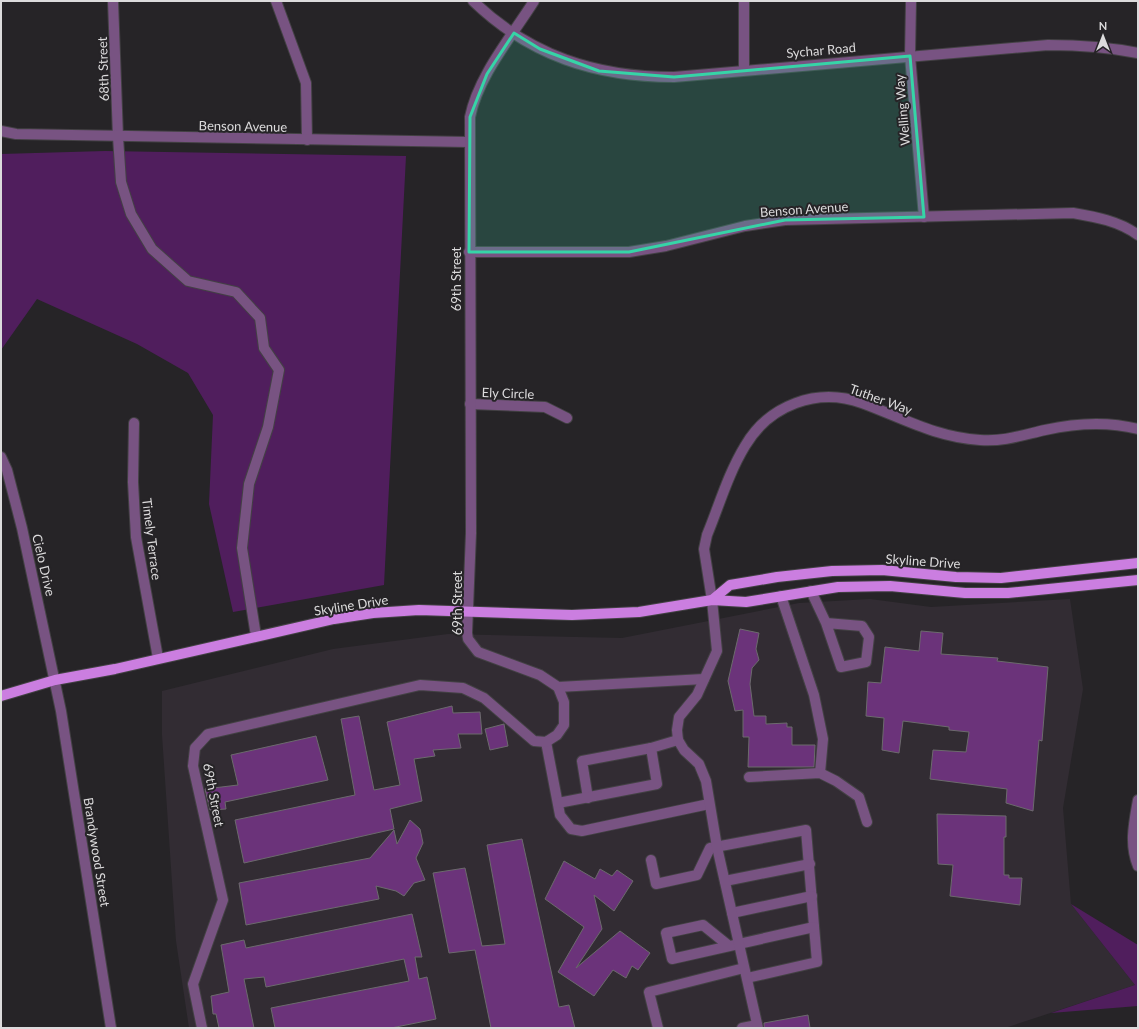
<svg xmlns="http://www.w3.org/2000/svg" width="1139" height="1029" viewBox="0 0 1139 1029" font-family="Lato,sans-serif">
<rect width="100%" height="100%" fill="#262427"/>
<path fill="#322c33" d="M870 599 931 607 1070 599 1083 689 1063 808 1071 904 1135 985 1005 1028H189L176 941 162 735V691L333 649 448 634 622 638 799 603Z"/>
<g fill="#501e5d">
<path d="M105 151 406 156 384 585 233 612 209 504 213 415 188 373 137 344 37 299 1 350V154Z"/>
<path d="M1071 904 1138 945V1006L1051 1013 1135 985Z"/>
</g>
<g fill="#6b337a" stroke="#6c6a6d">
<path d="M740 629 759 633 756 649 759 660 752 668 750 684 754 716H766V724L787 723V727H792V745H815L814 767H748L749 737H743V710L735 711 728 681Z"/>
<path d="M921 631 943 633 941 654 998 658 997 661 1048 667 1042 741 1039 740 1033 811 1006 803 1007 789 930 779 933 750 966 752 969 732 949 730V727L903 721 899 753 882 750 884 718 866 716 868 682 881 683 885 647 919 651Z"/>
<path d="M452 706 453 713 480 712 482 734H458L461 748 433 750 435 756 414 759 422 801 390 809 394 829 244 863 235 820 355 795 341 719 359 716 374 790 400 785 387 722Z"/>
<path d="M504 724 508 746 490 750 485 729Z"/>
<path d="M316 736 328 780 225 802 226 809 210 810 205 789 238 785 231 755Z"/>
<path d="M937 814 1006 816V837H1004V875H1009V878H1022L1020 905 950 896 953 865 938 864Z"/>
<path d="M410 820 420 829 423 843 416 858 425 880 414 883 404 896 396 891 376 886 379 899 246 925 239 883 370 858 394 830 397 844Z"/>
<path d="M522 839 559 1007 569 1005 575 1028H491L475 950 449 953 433 873 465 868 482 946 505 944 487 845Z"/>
<path d="M564 861 595 879 600 869 612 876 617 870 633 881 614 911 594 895 602 929 576 968 620 931 650 953 638 970 632 966 626 978 613 970 594 996 558 972 584 927 545 899Z"/>
<path d="M412 914 422 957H415L419 979 427 977 436 1019 391 1028H275L271 1008 409 981 404 959 266 987 264 977 244 979 254 1028H219L216 1014H213L211 996 229 992 221 945 244 940 246 948Z"/>
<path d="M808 1015 810 1028H764V1023Z"/>
</g>
<g fill="none" stroke-linecap="round" stroke-linejoin="round">
<defs>
<g id="minor">
<path d="M113 1 118 137 121 182 131 214 152 249 188 281 236 292 260 318 264 348 279 370 268 427 249 484 242 548 256 636"/>
<path d="M276 1 306 83 307 140"/>
<path d="M473 1C530 56 596 77 674 77L1048 45C1078 45 1108 47 1138 53"/>
<path d="M911 1 910 56 924 217"/>
<path d="M744 70V1"/>
<path d="M1 131 16 134 469 142"/>
<path d="M469 252H629L666 246 745 226 785 220 1073 213C1096 217 1119 221 1138 235"/>
<path d="M470 404 545 407 567 418"/>
<path d="M134 423 133 482 136 537 158 658"/>
<path d="M1 457 7 470 22 528 61 711 111 1028"/>
<path d="M811 591 826 623 841 667 866 662 869 637 862 626 826 623"/>
<path d="M781 596 814 695 823 739 820 773"/>
<path d="M558 687 704 679"/>
<path d="M546 742 560 815 571 829 582 831 709 804"/>
<path d="M749 777 820 773 836 781 859 797 867 822"/>
<path d="M588 798 582 761 651 748 678 740"/>
<path d="M1138 800C1134 823 1129 844 1138 866"/>
<path d="M558 803 657 784 651 748"/>
<path d="M651 860 656 884 697 875 710 848 806 830 817 962 747 978"/>
<path d="M725 881 810 864"/>
<path d="M732 913 812 896"/>
<path d="M729 946 703 925 666 933 672 959 814 927"/>
<path d="M202 1028 193 984 223 900 193 766 195 748 208 734 420 685 463 688 484 698 534 741 546 742 557 735 564 725V702L558 687 540 675 478 652 468 639 467 633 471 533 470 117C478 76 512 36 534 1"/>
<path d="M658 1028 649 992 744 968"/>
<path d="M742 1028 757 1025"/>
<path d="M758 1028 717 847 706 781 699 764 684 750 678 740 677 730 679 717 697 695 717 651 712 600 704 549 707 535C719 506 728 474 745 446 769 405 817 387 862 403 903 418 935 437 980 440 1003 442 1023 435 1045 430 1076 423 1107 421 1138 429"/>
</g>
<g id="major">
<path d="M712 600 730 585 777 577 832 571 882 570 956 577 1001 578 1138 563"/>
<path d="M1 696 55 680 115 669 334 619 373 613 419 610 572 615 639 612 712 600 746 602 838 587 890 586 965 593H1008L1138 580"/>
</g>
</defs>
<use href="#minor" stroke="#434144" stroke-width="12"/>
<use href="#major" stroke="#434144" stroke-width="12"/>
<use href="#minor" stroke="#785382" stroke-width="10"/>
<use href="#major" stroke="#cb7ee0" stroke-width="10"/>
</g>
<path fill="#36d4a7" fill-opacity="0.2" stroke="#36d4a7" stroke-width="3" stroke-linejoin="round" d="M514 33 540 49 599 71 674 77 910 56 924 217 785 220 629 252H469L470 117 487 74Z"/>
<g text-anchor="middle" stroke-width="4" stroke-linejoin="round" paint-order="stroke">
<g font-size="13" fill="#dcdbdc" stroke="#262427">
<text transform="translate(821 50) rotate(-5)" y="5">Sychar Road</text>
<text transform="translate(103 69) rotate(-92)" y="5">68th Street</text>
<text transform="translate(902 110) rotate(-95)" y="5">Welling Way</text>
<text transform="translate(243 126) rotate(1)" y="5">Benson Avenue</text>
<text transform="translate(804 209) rotate(-4)" y="5">Benson Avenue</text>
<text transform="translate(456 279) rotate(-90)" y="5">69th Street</text>
<text transform="translate(508 393) rotate(2)" y="5">Ely Circle</text>
<text transform="translate(881 399) rotate(20)" y="5">Tuther Way</text>
<text transform="translate(152 539) rotate(83)" y="5">Timely Terrace</text>
<text transform="translate(923 561) rotate(4)" y="5">Skyline Drive</text>
<text transform="translate(44 565) rotate(77)" y="5">Cielo Drive</text>
<text transform="translate(457 603) rotate(-90)" y="5">69th Street</text>
<text transform="translate(351 605) rotate(-9)" y="5">Skyline Drive</text>
<text transform="translate(214 795) rotate(79)" y="5">69th Street</text>
<text transform="translate(97 852) rotate(81)" y="5">Brandywood Street</text>
</g>
</g>
<rect width="1139" height="1029" fill="none" stroke="#dcdbdc" stroke-width="4"/>
<g transform="translate(1103 36)" stroke="#262427" stroke-width="3" paint-order="stroke">
<path d="M0-3L7 15L0 10L-7 15Z" fill="#dcdbdc"/>
<text y="-6" font-size="11" font-weight="bold" text-anchor="middle" fill="#dcdbdc">N</text>
</g>
</svg>
